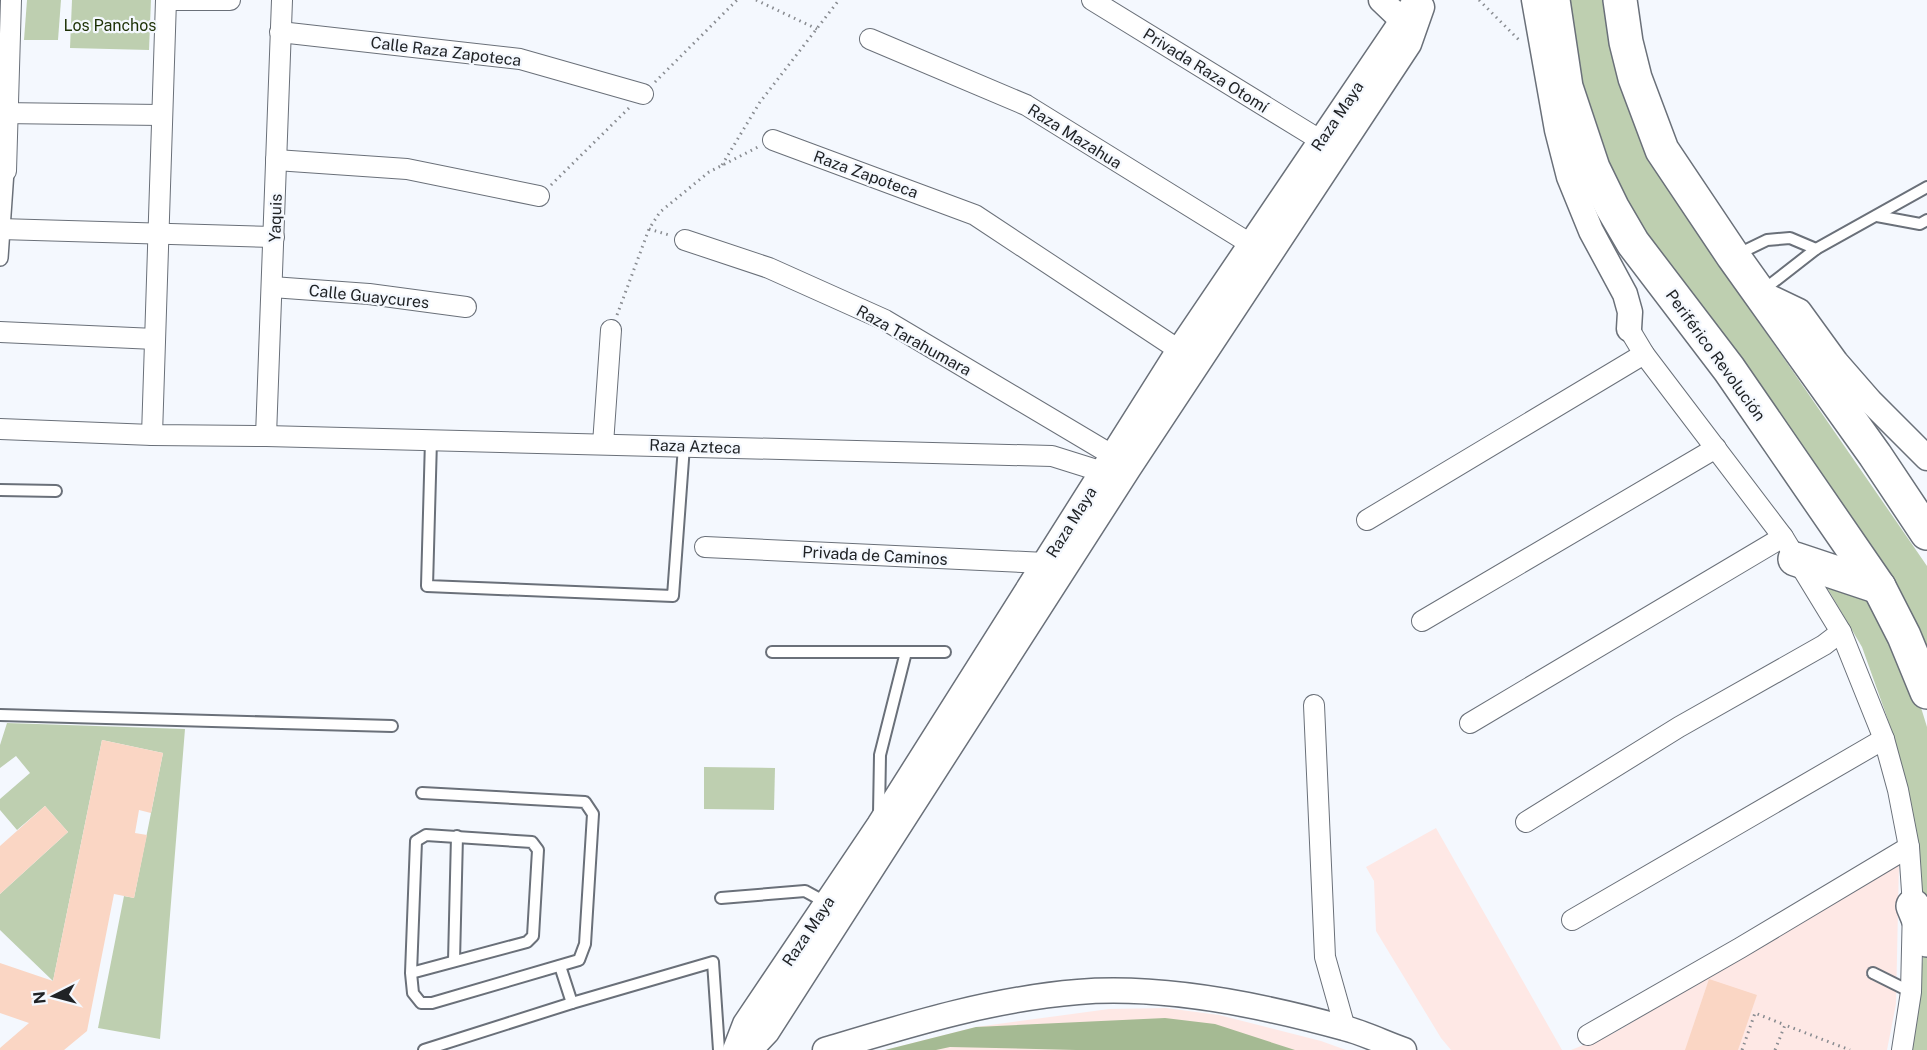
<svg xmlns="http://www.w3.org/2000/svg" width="1927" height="1050" viewBox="0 0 1927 1050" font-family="'Public Sans',sans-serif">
<rect width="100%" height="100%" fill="#f4f8fe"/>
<g fill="#fee8e5">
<path d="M1436 828 1562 1050H1451L1441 1038 1376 931 1374 881 1366 867Z"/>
<path d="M1899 863 1896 1004 1887 1050H1571L1614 1033Z"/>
<path d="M1166 1008 1219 1015 1321 1041 1346 1050H885L976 1027 1109 1009Z"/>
</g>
<g fill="#becfb0">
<path d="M27 0H61L58 40H24Z"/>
<path d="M72 0H151L149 50 70 48Z"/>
<path d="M1563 0H1609L1646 153 1672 196 1927 566V652L1655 252 1607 164 1573 57Z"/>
<path d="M1819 574 1874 597 1910 672 1927 727V916L1923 905 1908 792 1887 717 1862 647Z"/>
<path d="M7 723 185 729 160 1039 98 1028 124 896 134 898 163 753 102 740 53 981 0 930V894L68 832 45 806 17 830 0 810V799L30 773 16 756 0 768V745Z"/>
<path d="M704 767 775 768 774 810 704 809Z"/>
<path d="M1925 946 1927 952V1050H1908Z"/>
</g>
<path fill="#a5ba93" d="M1165 1018 1215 1024 1295 1050H1076L950 1047 936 1050H885L976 1027Z"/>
<g fill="#fad6c4">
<path d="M102 740 163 753 151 813 139 810 135 833 147 835 134 898 114 894 87 1031 64 1050H0V1048L29 1023 0 1013V963L53 981Z"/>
<path d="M45 806 68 832 0 894V846Z"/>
<path d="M1709 979 1757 995 1738 1050H1685Z"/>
</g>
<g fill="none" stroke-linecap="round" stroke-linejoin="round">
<defs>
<g id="service">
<path d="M1877 216 1920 224 1927 220"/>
<path d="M1736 255 1767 240 1790 238 1816 249"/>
<path d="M1762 291 1816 249 1927 187"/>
<path d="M431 440 427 586 673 596 684 446"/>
<path d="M0 490 56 491"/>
<path d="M772 652H945"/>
<path d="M0 715 392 726"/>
<path d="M879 814 880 755 906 652"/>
<path d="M721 898 805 891 827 903"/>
<path d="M454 961 457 836"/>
<path d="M560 966 572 1003"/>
<path d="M411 973 527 942 533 936 538 850 532 842 426 835 416 841 411 973 413 993 421 1003H432L579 960 585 944 593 814 585 802 422 793"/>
<path d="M1873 973 1911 992"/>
<path d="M424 1050 572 1003 713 962 719 1050"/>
</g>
<path id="pedestrian" d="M0 258 6 171"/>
<g id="minor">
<path d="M166 0H230"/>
<path d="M1092 0 1320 140"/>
<path d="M280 32 520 59 643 94"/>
<path d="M870 39 1026 105 1262 251"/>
<path d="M0 113 161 115"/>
<path d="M773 140 975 215 1179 350"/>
<path d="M276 160 407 169 539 196"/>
<path d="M6 171 11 0"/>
<path d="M0 229 274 237"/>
<path d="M685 240 769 268 885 320 1112 455 1122 463"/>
<path d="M272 287 369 294 466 307"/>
<path d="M1629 329 1644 354 1783 537 1841 632 1884 739 1898 790 1909 847 1913 906 1911 992 1902 1050"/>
<path d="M0 332 155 339"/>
<path d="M0 429 152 435 266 436 1052 456 1103 472 1114 480"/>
<path d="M152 435 166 0"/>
<path d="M266 436 282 0"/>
<path d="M603 444 611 330"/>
<path d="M1367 520 1644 354"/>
<path d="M705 547 1045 563"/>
<path d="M1422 621 1716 448"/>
<path d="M1314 705 1325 957 1345 1028"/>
<path d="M1470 723 1783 537"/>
<path d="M1526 822 1679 727 1824 645 1841 632"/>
<path d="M1572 920 1884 739"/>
<path d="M1588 1035 1740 948 1909 847"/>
</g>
<g id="tertiary">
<path d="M1381 0 1403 21 1407 36"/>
<path d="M1534 0 1557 130 1569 177 1591 231 1625 294 1630 312 1629 329"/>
<path d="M1761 293 1799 311 1836 362 1870 401 1927 458"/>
<path d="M735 1050 745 1024 879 825 1179 350 1416 0"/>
<path d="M750 1050 767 1032 1129 468 1409 44 1422 7"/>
<path d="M825 1050C908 1025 991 999 1078 992 1164 985 1261 1005 1344 1028 1364 1033 1384 1043 1404 1050"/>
</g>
<g id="trunk">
<path d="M1553 0 1566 87 1593 168 1612 207 1633 243 1729 369 1879 587 1904 636 1927 692"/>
<path d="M1620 0 1626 42 1635 78 1662 150 1733 256 1875 455 1927 533"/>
<path d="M1795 559 1879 587"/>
<path d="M1913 906 1927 940"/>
</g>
</defs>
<use href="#service" stroke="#6a7079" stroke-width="14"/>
<use href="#pedestrian" stroke="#6a7079" stroke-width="18"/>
<use href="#minor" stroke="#6a7079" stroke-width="22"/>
<use href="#tertiary" stroke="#6a7079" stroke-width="27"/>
<use href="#trunk" stroke="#6a7079" stroke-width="36"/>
<g stroke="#888b90" stroke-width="3" stroke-dasharray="1.5 4.5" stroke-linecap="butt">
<path d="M756 0 817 29"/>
<path d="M1479 0 1520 41"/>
<path d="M655 82 737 0"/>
<path d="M722 165 760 102 839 0"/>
<path d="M551 185 629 108"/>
<path d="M649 229 669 235"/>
<path d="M617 315 649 229 660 212 709 172 758 147"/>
<path d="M1742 1050 1755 1013 1785 1025"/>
<path d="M1775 1050 1785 1025 1850 1050"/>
</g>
<use href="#service" stroke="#fff" stroke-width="10"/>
<use href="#pedestrian" stroke="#fff" stroke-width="15"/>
<use href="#minor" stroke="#fff" stroke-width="20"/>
<use href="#tertiary" stroke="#fff" stroke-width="24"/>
<use href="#trunk" stroke="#fff" stroke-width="33"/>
</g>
<g text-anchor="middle" stroke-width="4.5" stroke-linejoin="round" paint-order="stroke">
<g font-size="16" fill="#1c3004" stroke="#f4f8fe">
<text x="110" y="31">Los Panchos</text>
</g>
<g font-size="16" fill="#202326" stroke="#f4f8fe">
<text transform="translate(446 51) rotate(7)" y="6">Calle Raza Zapoteca</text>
<text transform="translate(1206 70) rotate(32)" y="6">Privada Raza Otomí</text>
<text transform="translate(1337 116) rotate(-56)" y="6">Raza Maya</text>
<text transform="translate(1075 136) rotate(32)" y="6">Raza Mazahua</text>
<text transform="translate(866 174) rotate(20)" y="6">Raza Zapoteca</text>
<text transform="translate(275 218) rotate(-88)" y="6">Yaquis</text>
<text transform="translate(369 296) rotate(6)" y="6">Calle Guaycures</text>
<text transform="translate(914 340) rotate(29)" y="6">Raza Tarahumara</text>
<text transform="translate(1716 355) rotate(54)" y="6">Periférico Revolución</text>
<text transform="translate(695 446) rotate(2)" y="6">Raza Azteca</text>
<text transform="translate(1071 522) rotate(-58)" y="6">Raza Maya</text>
<text transform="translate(875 555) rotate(3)" y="6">Privada de Caminos</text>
<text transform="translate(808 931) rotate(-56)" y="6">Raza Maya</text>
</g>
</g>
<g transform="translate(54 996) rotate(264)" stroke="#f4f8fe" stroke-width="4.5" paint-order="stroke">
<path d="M0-4.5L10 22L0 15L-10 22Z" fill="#202326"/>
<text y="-9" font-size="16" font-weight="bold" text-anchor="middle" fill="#202326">N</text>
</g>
</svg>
